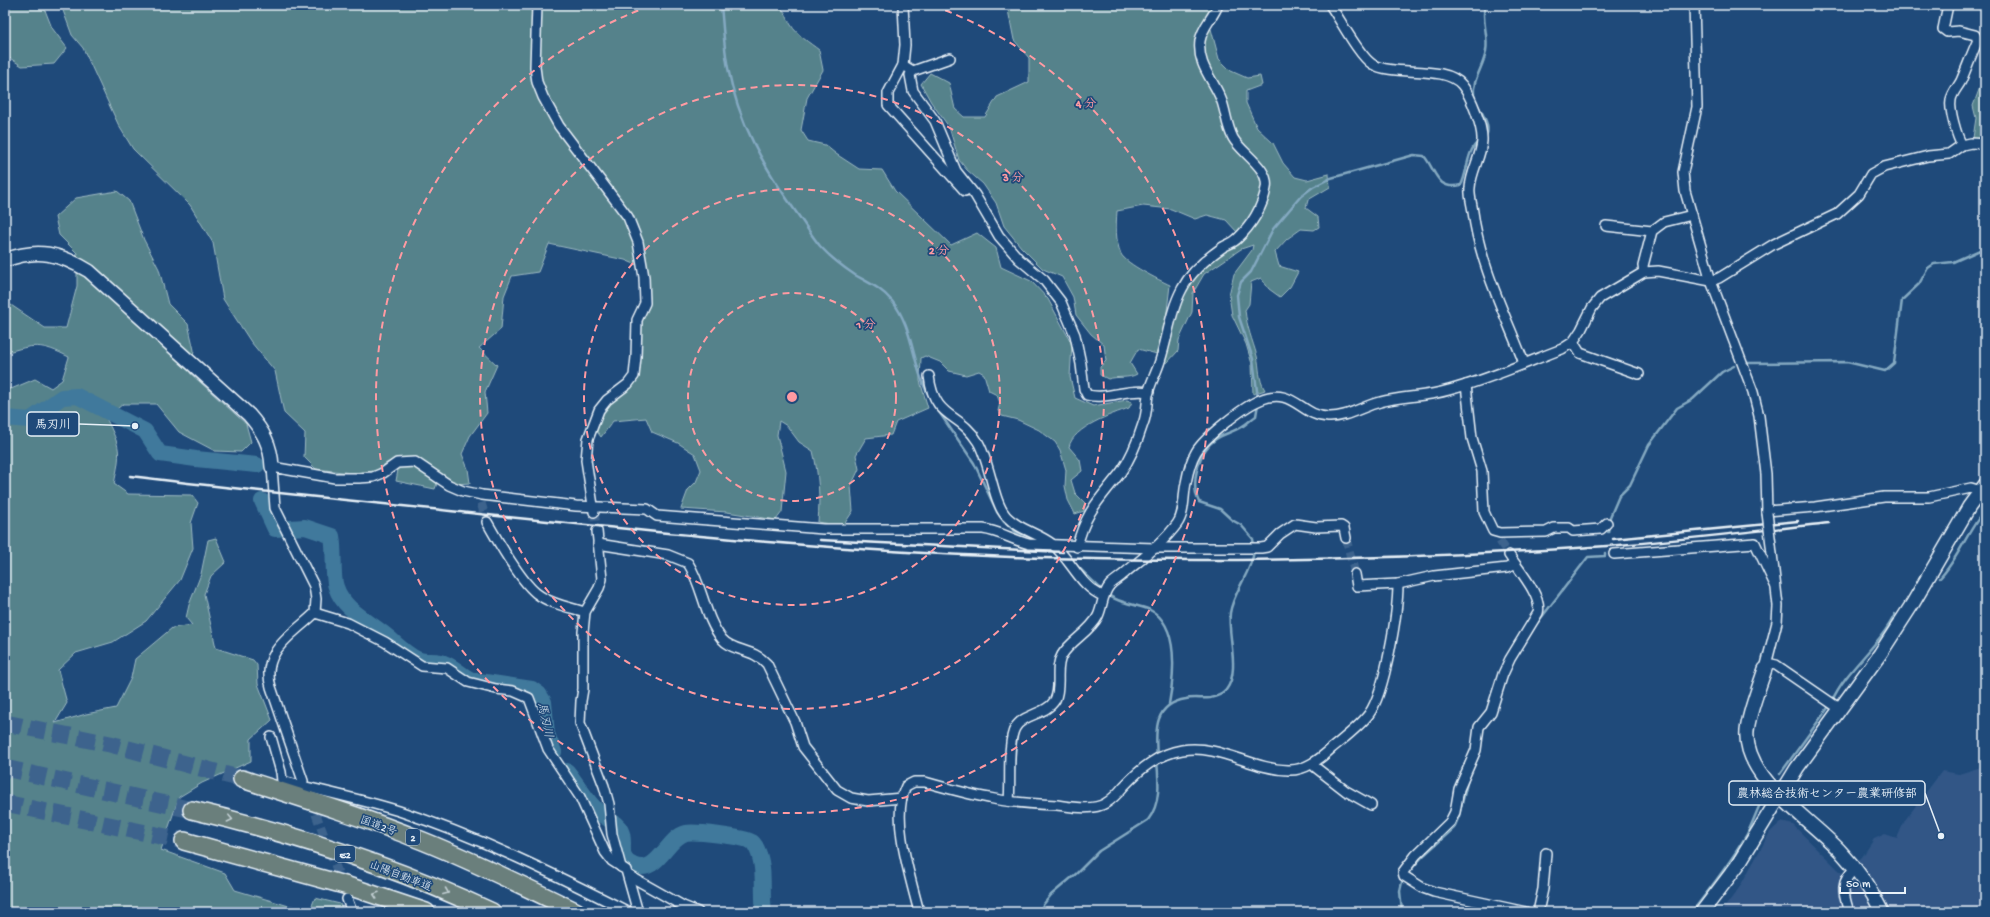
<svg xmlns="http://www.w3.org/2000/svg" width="1990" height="917" viewBox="0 0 1990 917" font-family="'Gochi Hand','Klee One',sans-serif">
<rect width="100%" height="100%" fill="#1f4a7a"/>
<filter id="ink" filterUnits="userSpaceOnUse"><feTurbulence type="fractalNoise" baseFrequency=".025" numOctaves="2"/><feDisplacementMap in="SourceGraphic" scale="8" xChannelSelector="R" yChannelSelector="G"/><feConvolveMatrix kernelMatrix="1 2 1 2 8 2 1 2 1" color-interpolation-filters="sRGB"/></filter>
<g filter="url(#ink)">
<path fill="#305686" d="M1985 763V912H1721L1739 888 1770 832 1781 822 1793 825 1843 874 1862 857 1874 839 1885 834 1897 838 1905 820 1942 771 1959 774 1984 766Z"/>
<g fill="#54828b" stroke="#9ebac2">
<path d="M5 5H43L52 28 67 48 54 64 22 66 5 55Z"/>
<path d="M61 5H777C789 14 784 14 791 25 797 35 810 43 819 50L823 70 807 98 801 130 808 141 825 145 836 154 859 169 882 170 895 191 951 245 977 233 996 248 1001 267 1031 281 1048 299 1072 344 1070 377 1075 398 1093 406 1127 400 1132 402 1129 408C1112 414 1073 427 1069 447L1080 460 1082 471 1071 480 1075 493 1085 503 1084 511 1075 514 1068 500 1065 486 1066 470 1060 450 1055 442 1039 430 1018 420 1002 416 998 411 1000 403 997 395 989 391 984 374 979 371 966 375 949 371 940 362 925 356 921 358 920 381 928 408 896 422 891 435 866 438 856 455 859 469 851 486 853 511 843 526 818 522C820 497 819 476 813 451L799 442 787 426 779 421 777 435 786 471 782 512 776 520 727 512 681 509 688 490 696 482 701 470 695 454 678 443 652 432 646 418 613 421 601 437 595 429 605 405 636 379 639 328 650 298 646 269 625 260 549 244 538 272 512 276 504 296 501 329 479 348 497 365 485 392 487 413 470 436 462 454 468 469 470 483 455 484 440 475 435 489 396 481 398 470 388 462 375 471 352 473 316 469 304 457 305 433 284 413 275 371 251 342 223 299 213 243 190 205 133 149 119 126 83 48 72 35Z"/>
<path d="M1007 5H1215L1204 20 1211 29 1219 59 1231 71 1247 78 1260 76 1262 85 1246 91V103L1257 128 1273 143 1283 163 1295 177 1307 180 1329 174 1330 187 1308 200 1306 208 1318 217 1319 227 1314 230 1301 229 1287 239 1275 252 1279 266 1298 272 1290 287 1280 297 1269 289 1261 278 1251 282 1249 304 1245 310C1247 328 1252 339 1257 356 1260 368 1258 379 1265 390L1253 394 1252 364 1246 344 1232 315 1229 295 1234 274 1252 250 1253 245 1241 249 1204 274 1193 293 1192 312 1179 340 1178 351 1167 363 1163 361 1174 318 1180 307 1187 285 1198 271 1237 240V232L1226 220 1207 215 1195 219 1171 209 1143 206 1117 211C1116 225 1115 240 1121 254 1126 264 1159 280 1170 285L1165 328 1157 354 1138 349 1130 363 1137 374C1129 379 1117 376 1108 379L1100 375V367L1106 361 1104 345 1091 334 1076 315 1073 297 1062 277 1043 269 1021 247 1004 226 996 203 983 184 967 170 959 160 949 127 931 102 921 84 930 73 949 83 955 109 964 117H985L997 97 1029 82V58L1014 40Z"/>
<path d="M1983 79H1985V139L1973 138 1976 118 1973 106Z"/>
<path d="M117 191 129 201 144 240 159 269 168 304 188 324 194 350 190 373 246 424 251 442 241 452 215 451 179 432 156 404H123L106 418C121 448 121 451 114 484L128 494 192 495 198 503 191 523 193 548 180 580 146 621 113 642 76 653 58 670 67 703 55 723 86 714 116 708 131 678 135 659 172 628 192 625 186 618 189 605 201 574 208 540 216 538 226 562 211 576 204 594 216 648 253 660 257 665 258 684 272 720 251 739V761L202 783 179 797 161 850 225 873 235 890 289 906 311 908 315 898 340 904 344 912H5V388L11 389 35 379 51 388 62 380 69 357C41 343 34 344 5 353V301L45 328H66L77 286V253L59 235 55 217 76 198Z"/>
</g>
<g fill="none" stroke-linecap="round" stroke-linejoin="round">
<g stroke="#84a9c1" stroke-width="2.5">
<path d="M721 5C723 26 724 48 728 68 738 122 764 167 796 212 804 223 811 235 820 246 830 257 843 267 855 275 869 283 881 288 892 301 915 329 912 371 932 401"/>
<path d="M1485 5C1481 20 1489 36 1486 51 1484 66 1472 80 1474 95 1477 109 1494 124 1485 138"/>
<path d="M1748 363 1847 362 1885 371 1894 363 1902 300 1919 284 1928 268 1934 264 1953 262 1980 250H1985"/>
<path d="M1258 399 1253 359 1239 317 1237 295 1241 282 1251 272 1273 229 1301 196 1313 187 1331 178 1414 155 1424 156C1436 170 1436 191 1461 185 1468 172 1466 151 1479 141"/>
<path d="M937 409 974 463 997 512 1004 522 1016 532 1034 538"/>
<path d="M1608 532 1610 517 1619 496 1630 485 1649 445 1677 408 1693 399 1722 372 1734 366"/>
<path d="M1254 546 1253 539 1241 525 1232 520 1220 509 1199 502C1190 484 1198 451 1216 439 1223 434 1233 432 1241 427 1247 424 1251 419 1256 416L1258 404"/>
<path d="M1075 564 1103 591"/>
<path d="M1940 578C1959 558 1967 531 1985 510"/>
<path d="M1107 594C1119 604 1137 604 1150 610 1180 625 1174 677 1169 704"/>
<path d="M1538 622 1588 557 1605 556V553"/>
<path d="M1832 701C1846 669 1879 647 1895 614"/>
<path d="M1489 721 1495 712"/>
<path d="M1157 756C1155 730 1154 704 1186 699 1193 697 1202 699 1210 698 1215 697 1222 695 1226 690 1241 671 1227 635 1230 613 1233 592 1252 571 1254 551"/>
<path d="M1473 767 1479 754"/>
<path d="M1780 774 1830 705"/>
<path d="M1408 873 1423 856 1454 828 1459 816 1468 779"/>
<path d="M1040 912 1043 905 1051 895 1077 873 1099 851 1148 820C1161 803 1159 782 1157 761"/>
<path d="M1402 912 1400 891 1402 882"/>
<path d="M1692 912C1711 888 1730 863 1746 836 1753 823 1757 809 1764 796"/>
</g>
<g stroke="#41799c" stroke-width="16">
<path d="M5 418 30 420 62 397 77 396 145 431 160 454 196 459 257 465"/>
<path d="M262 501 275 529 305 527 332 536C335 551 332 577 336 587 343 609 367 620 383 633 395 642 404 653 417 659 426 663 437 659 446 664 456 668 462 676 472 680L532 689 539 694 544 702 547 734 554 752"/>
<path d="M567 771C580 787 589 806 605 817 611 821 618 824 621 831 627 843 616 858 633 865 658 876 666 838 686 833 694 831 745 837 752 842 754 843 756 847 757 849 766 868 761 892 764 912"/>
</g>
<g stroke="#3d638d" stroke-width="9" stroke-dasharray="9 4.5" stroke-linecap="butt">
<path d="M481 503 487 522"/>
<path d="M594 512 597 531"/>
<path d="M1346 538 1355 574"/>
<path d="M1500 541 1509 555"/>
<path d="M311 801 343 886"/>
</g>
<g stroke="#3d638d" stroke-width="17" stroke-dasharray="17 8" stroke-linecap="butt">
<path d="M5 723 110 744 242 779"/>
<path d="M5 768 192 810"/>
<path d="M5 803 184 841"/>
</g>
<defs>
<g id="street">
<path d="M537 5 535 67 537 82 543 97 559 126 628 217 638 242 644 277 645 303 637 320 636 357 634 376 628 384 607 400 599 410 588 439 586 460 594 512"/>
<path d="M1330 5C1340 19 1359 56 1372 64 1394 77 1445 64 1462 85 1471 96 1483 127 1482 141 1481 157 1471 171 1470 188 1469 195 1472 204 1473 212 1480 265 1505 314 1524 363"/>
<path d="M1694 5 1697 107 1683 172 1685 191 1711 281 1753 392 1759 416 1766 474 1767 513"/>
<path d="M1948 5 1943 29 1947 32 1959 31 1975 35 1978 40C1972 53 1967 67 1961 81 1958 87 1952 93 1951 100 1949 110 1957 137 1962 145"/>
<path d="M950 58 913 71 910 75 913 91 935 121 956 171 975 195 999 236 1019 259 1044 280 1061 302 1075 335 1081 364 1084 389 1087 395C1108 400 1127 388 1149 392"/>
<path d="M903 65 905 45 903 5"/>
<path d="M913 71 903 65 888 93V105L965 191"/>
<path d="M1606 226 1652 231"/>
<path d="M1644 272 1643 266 1652 231 1664 222 1692 215"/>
<path d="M1573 342 1580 353 1639 374"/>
<path d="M929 376C934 420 960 412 978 442 990 462 993 502 1006 516 1019 530 1038 533 1052 544 1071 559 1080 587 1103 596"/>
<path d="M1466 385 1472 438 1482 471 1484 512 1493 531 1500 533 1546 532 1554 528H1569L1573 531 1601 529 1607 523"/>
<path d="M1767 511 1815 507 1884 497H1929L1971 488 1981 491"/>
<path d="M487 522C497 540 521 581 536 593 550 604 569 607 585 612"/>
<path d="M597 531 602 579 599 588 585 612 583 632V689L581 701 580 723 604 786 609 804 612 834 621 867"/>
<path d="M598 544 668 555 688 563C703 586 704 617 722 639 733 652 753 648 767 664L795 722 803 747 837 790 851 798 868 801 902 798"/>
<path d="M1077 547C1085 512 1100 499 1121 472 1131 458 1138 440 1143 424 1148 412 1146 401 1149 390 1152 380 1157 371 1160 361 1168 337 1170 311 1182 289 1191 271 1207 258 1223 247 1228 244 1233 243 1237 239 1251 226 1263 207 1266 188 1270 168 1241 153 1233 138 1226 125 1226 111 1221 99 1213 79 1197 65 1200 41 1202 27 1213 18 1218 5"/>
<path d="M1614 554 1755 543 1775 585"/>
<path d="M1509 555C1518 569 1543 597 1538 613L1510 659 1503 674 1491 712 1479 727 1476 750 1459 789 1455 812 1450 822 1416 855 1403 872 1404 876 1423 888 1434 892 1526 912"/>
<path d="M1355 574 1357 586 1398 584 1434 576 1507 568 1515 564"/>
<path d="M315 613 348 623 385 642 422 666 447 668 468 682 496 689 513 691 529 698 548 749 580 797 605 852 612 861 626 870 637 909 636 912"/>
<path d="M1767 663 1776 665 1840 709"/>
<path d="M1765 669 1777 622 1778 606 1771 545"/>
<path d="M271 737 281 772 282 781C321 791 361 799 399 811 479 837 554 874 629 912"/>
<path d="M1313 763 1315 767 1346 791 1371 805"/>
<path d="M303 781 271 687C260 651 294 634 315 613L316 599 314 586 275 508 272 467 335 478H359L373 477 383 473 397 463 415 462 449 485 463 491 482 495 576 506 647 509 657 516 823 529H983C999 531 1013 540 1029 544L1155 548H1261L1267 547 1280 534 1295 524 1316 527 1341 526 1344 528 1346 538"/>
<path d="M1009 801C1011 783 1007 742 1015 728 1024 713 1046 715 1055 700 1062 686 1054 668 1062 655 1071 640 1090 632 1098 616 1103 605 1102 594 1110 585 1115 580 1121 577 1126 572 1144 557 1163 543 1177 524 1185 513 1183 496 1186 483 1188 472 1190 462 1196 452 1205 437 1243 407 1260 400 1293 386 1300 416 1328 417 1346 418 1363 406 1380 402 1403 396 1426 397 1449 390 1487 380 1525 363 1562 349L1573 342 1581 330 1592 308 1600 298 1644 272 1658 271 1711 281 1719 278 1774 244 1837 214 1859 194 1871 174 1884 167 1928 156 1949 154 1962 145 1971 143 1985 144"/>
<path d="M628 875 683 906 698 912"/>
<path d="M347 899 352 912"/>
<path d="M919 912C911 879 890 817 906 786L914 782H925C946 788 967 794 989 798 1011 803 1034 804 1057 805 1072 807 1093 811 1106 803 1113 799 1119 792 1124 786 1140 769 1158 754 1182 750 1220 744 1251 769 1288 770 1305 771 1320 759 1332 748 1344 738 1359 727 1369 714 1385 692 1398 612 1398 584"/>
<path d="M1538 912 1543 889 1546 853"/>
<path d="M1849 912C1843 893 1839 882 1856 868"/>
</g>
<g id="secondary">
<path d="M5 260C38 248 59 253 89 271L249 415C263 431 271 445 272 467"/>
<path d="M1765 669C1759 688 1749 712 1747 731 1743 779 1812 820 1841 852 1858 870 1871 889 1882 912"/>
<path d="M1702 912 1737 866 1797 768 1880 654 1913 603 1969 507 1985 485"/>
</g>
<g id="highway">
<path d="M242 779C302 798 363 817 423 841 475 862 526 887 577 912"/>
<path d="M192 810C295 834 396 867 492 912"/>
<path d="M184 841 348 886 426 912"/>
</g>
</defs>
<use href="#street" stroke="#e8f1f8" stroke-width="12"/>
<use href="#secondary" stroke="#e8f1f8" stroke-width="16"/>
<use href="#highway" stroke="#e8f1f8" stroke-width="20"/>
<use href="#street" stroke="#1f4a7a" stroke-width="9"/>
<use href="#secondary" stroke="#1f4a7a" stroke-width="13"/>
<use href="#highway" stroke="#6a7f7c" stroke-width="17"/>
<g stroke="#e8f1f8" stroke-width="2.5">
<path d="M130 476C249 491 369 502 488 515 672 534 857 553 1042 558 1231 563 1419 559 1607 546 1681 540 1755 531 1829 523"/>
<path d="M1613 539 1798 521"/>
<path d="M820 540 1063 552"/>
</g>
<defs>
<path id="street-bridge" d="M1767 513 1771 545"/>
</defs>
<use href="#street-bridge" stroke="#e8f1f8" stroke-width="12" stroke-linecap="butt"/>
<use href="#street-bridge" stroke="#1f4a7a" stroke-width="9"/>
</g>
<defs><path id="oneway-chevron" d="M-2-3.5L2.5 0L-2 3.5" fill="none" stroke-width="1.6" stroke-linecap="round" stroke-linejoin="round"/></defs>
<g stroke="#c2cfd3">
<use href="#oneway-chevron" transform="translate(230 819) rotate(13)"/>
<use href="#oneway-chevron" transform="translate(446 892) rotate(22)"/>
<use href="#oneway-chevron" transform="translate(376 895) rotate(-162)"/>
</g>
</g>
<g fill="none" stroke="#ff9aa2" stroke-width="2" stroke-dasharray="7 5">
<circle cx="792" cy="397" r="104"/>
<circle cx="792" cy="397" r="208"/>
<circle cx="792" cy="397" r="312"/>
<path d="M934 6A416 416 0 1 1 650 6"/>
</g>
<g text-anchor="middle" stroke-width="3.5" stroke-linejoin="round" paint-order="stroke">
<g fill="#1f4a7a" stroke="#acbfd2" stroke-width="1">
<rect x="406" y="829" width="14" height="16" rx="3"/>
<rect x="335" y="846" width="20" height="16" rx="3"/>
</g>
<g font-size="10" font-weight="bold" fill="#e8f1f8">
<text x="413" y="841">2</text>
<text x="345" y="858">E2</text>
</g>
<g font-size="11" fill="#e8f1f8" stroke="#1f4a7a">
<text transform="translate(379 825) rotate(20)" y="4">国道2号</text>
<text transform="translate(401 875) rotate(21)" y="4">山陽自動車道</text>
</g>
<g font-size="12" font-style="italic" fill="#cfdfea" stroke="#1f4a7a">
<text transform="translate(546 720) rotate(78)" y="4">馬刃川</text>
</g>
</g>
<circle cx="792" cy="397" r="6" fill="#ff9aa2" stroke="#1f4a7a" stroke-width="2"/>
<g font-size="12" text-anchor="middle" font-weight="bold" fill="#ff9aa2" stroke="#1f4a7a" stroke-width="3.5" stroke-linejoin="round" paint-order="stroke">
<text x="1086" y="107">4 分</text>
<text x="1013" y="181">3 分</text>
<text x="939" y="254">2 分</text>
<text x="866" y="328">1 分</text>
</g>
<path fill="none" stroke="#e8f1f8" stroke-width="1.5" d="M135 426L79 424M1941 836L1925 793"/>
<g fill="#e8f1f8" stroke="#1f4a7a" stroke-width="1.5">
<circle cx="135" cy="426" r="4"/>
<circle cx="1941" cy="836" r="4"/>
</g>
<g fill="#1f4a7a" stroke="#e8f1f8" stroke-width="1.5">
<rect x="27" y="412" width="52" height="24" rx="4"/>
<rect x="1729" y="781" width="196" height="24" rx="4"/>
</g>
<g font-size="12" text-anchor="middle" font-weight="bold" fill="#e8f1f8">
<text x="53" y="428">馬刃川</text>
<text x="1827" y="797">農林総合技術センター農業研修部</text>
</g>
<rect width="1990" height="917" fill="none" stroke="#1f4a7a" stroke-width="20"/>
<rect x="10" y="10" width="1970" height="897" fill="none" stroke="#e8f1f8" stroke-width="1.5" filter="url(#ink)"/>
<path d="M1840 887v6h65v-6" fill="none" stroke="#e8f1f8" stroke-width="2"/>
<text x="1846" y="887" font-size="12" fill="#e8f1f8" stroke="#1f4a7a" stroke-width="3" paint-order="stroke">50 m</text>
</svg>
